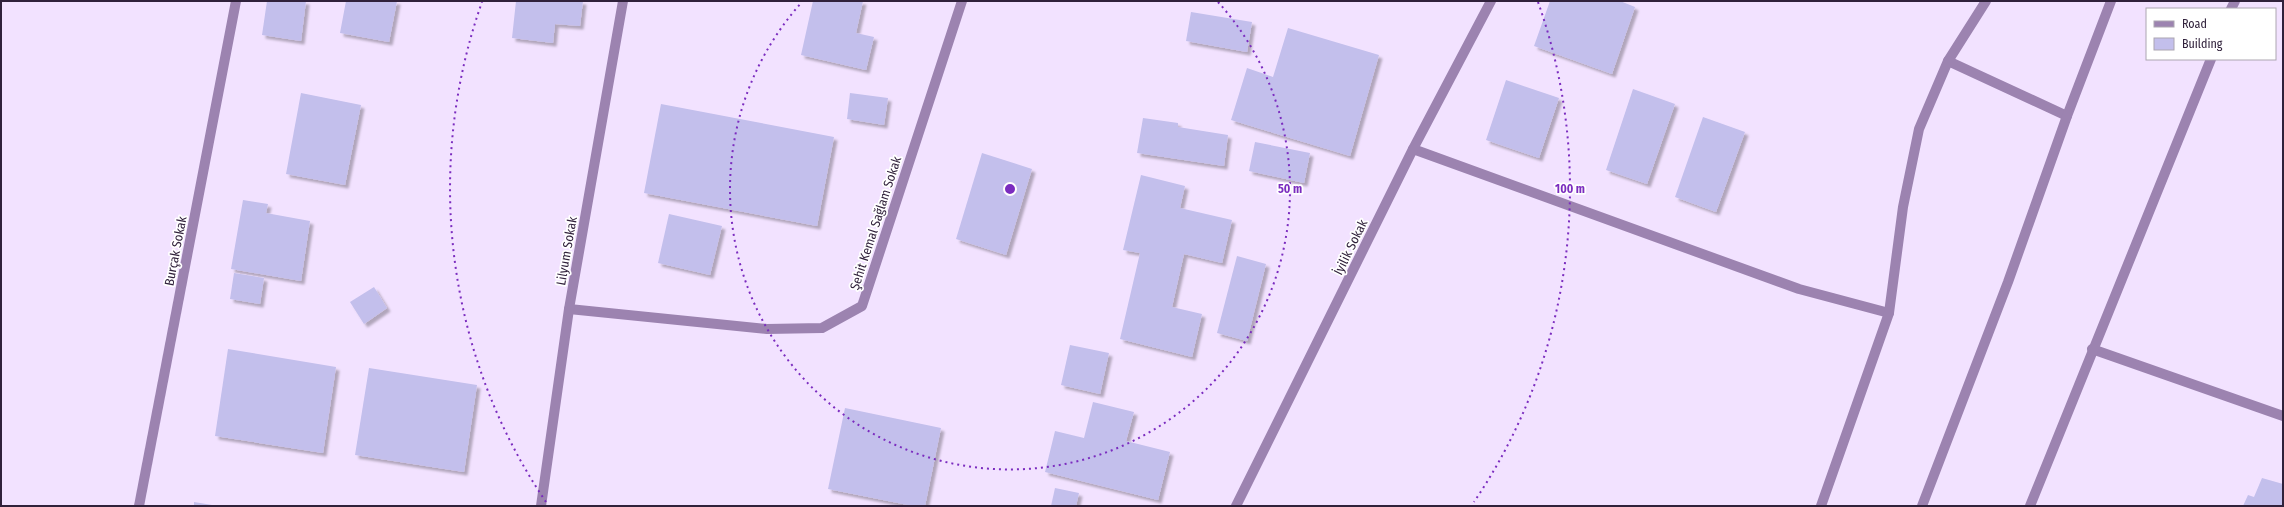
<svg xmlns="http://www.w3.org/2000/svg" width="2284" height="507" viewBox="0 0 2284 507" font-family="'Fira Sans Condensed',sans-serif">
<defs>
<filter id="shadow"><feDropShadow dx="3.5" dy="3.5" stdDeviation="1" flood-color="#0004"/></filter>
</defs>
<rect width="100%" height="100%" fill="#f2e2ff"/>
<g fill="#c3bfec" filter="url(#shadow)">
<path d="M267 1H306L301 41 262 35Z"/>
<path d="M346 1H397L389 42 340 33Z"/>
<path d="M516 1H583L580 26 555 24 553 43 512 38Z"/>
<path d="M813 1H863L856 33 874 37 866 70 801 55Z"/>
<path d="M1550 1H1620L1635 7 1612 74 1534 46Z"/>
<path d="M1191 12 1252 22 1247 52 1186 41Z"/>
<path d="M1288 28 1379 55 1350 156 1231 120 1247 68 1273 77Z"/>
<path d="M1506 80 1559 98 1539 158 1486 140Z"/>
<path d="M1633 89 1675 104 1647 184 1606 170Z"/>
<path d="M301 93 361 105 345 185 286 174Z"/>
<path d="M850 93 888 98 884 125 847 119Z"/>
<path d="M661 104 834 137 817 226 644 193Z"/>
<path d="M1703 117 1745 132 1716 212 1675 197Z"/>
<path d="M1143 118 1178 123V127L1228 135 1224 166 1137 153Z"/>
<path d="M1255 142 1310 153 1304 183 1249 171Z"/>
<path d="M982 153 1032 169 1006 255 956 239Z"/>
<path d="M1141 175 1185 186 1180 208 1232 220 1222 263 1184 254 1172 307 1202 314 1192 357 1120 339 1140 253 1123 250Z"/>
<path d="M243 200 268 204 266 213 310 221 301 281 231 269Z"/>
<path d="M669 214 722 226 710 275 658 263Z"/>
<path d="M1237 256 1266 264 1247 341 1217 333Z"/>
<path d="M234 273 264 278 260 304 230 299Z"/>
<path d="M374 287 387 308 364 324 350 302Z"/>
<path d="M1070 345 1109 353 1100 394 1061 385Z"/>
<path d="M228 349 336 367 323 453 215 436Z"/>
<path d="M369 368 477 385 464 472 355 455Z"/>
<path d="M1093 402 1134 412 1126 441 1170 452 1158 500 1045 472 1055 431 1084 438Z"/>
<path d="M845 408 941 428 925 506H913L828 489Z"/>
<path d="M2262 478 2283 484V506H2243L2248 495 2254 497Z"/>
<path d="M1055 488 1079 493 1076 506H1051Z"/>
<path d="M194 502 212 505V506H194Z"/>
</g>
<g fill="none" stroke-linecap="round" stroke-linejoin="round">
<g stroke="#9c83b0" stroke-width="10">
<path d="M2231 9 2235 1"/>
<path d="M1948 61 1986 1"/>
<path d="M1413 149 1799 289 1889 313"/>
<path d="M569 309 767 329 822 328 862 306 962 1"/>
<path d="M2092 349 2283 416"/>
<path d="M139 506 236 1"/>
<path d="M541 506 569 309 623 1"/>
<path d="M1236 506 1413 149 1491 1"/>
<path d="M1821 506 1889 313 1903 207 1919 129 1948 61 2067 116"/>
<path d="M1922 506 2008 282 2067 116 2111 1"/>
<path d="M2030 506 2211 59"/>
</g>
</g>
<g fill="none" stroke="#7b2cbf" stroke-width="2" stroke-dasharray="2 4">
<path d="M1218 2A280 280 0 1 1 802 2"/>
<path d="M546 502A560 560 0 0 1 482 2M1538 2A560 560 0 0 1 1474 502"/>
</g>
<g text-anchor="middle" stroke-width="3.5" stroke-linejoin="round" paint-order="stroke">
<g font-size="13" fill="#30213b" stroke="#fff">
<text transform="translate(875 223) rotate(-72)" y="5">Şehit Kemal Sağlam Sokak</text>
<text transform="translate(1350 247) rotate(-64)" y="5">İyilik Sokak</text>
<text transform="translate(175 251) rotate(-79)" y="5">Burçak Sokak</text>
<text transform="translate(566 251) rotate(-80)" y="5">Lilyum Sokak</text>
</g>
</g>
<circle cx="1010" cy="189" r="6" fill="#7b2cbf" stroke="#fff" stroke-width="2"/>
<g font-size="12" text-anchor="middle" font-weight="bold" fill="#7b2cbf" stroke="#fff" stroke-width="3.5" stroke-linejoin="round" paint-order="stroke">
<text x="1290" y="193">50 m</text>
<text x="1570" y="193">100 m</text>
</g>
<rect width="2284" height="507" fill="none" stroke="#30213b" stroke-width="4"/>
<rect x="2146" y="8" width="130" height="52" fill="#ffffff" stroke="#aca6b1"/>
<rect x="2154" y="21" width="20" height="6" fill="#9c83b0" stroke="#aca6b1"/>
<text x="2182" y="28" font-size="12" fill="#30213b">Road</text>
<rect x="2154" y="38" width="20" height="12" fill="#c3bfec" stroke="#aca6b1"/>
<text x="2182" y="48" font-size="12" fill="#30213b">Building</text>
</svg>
